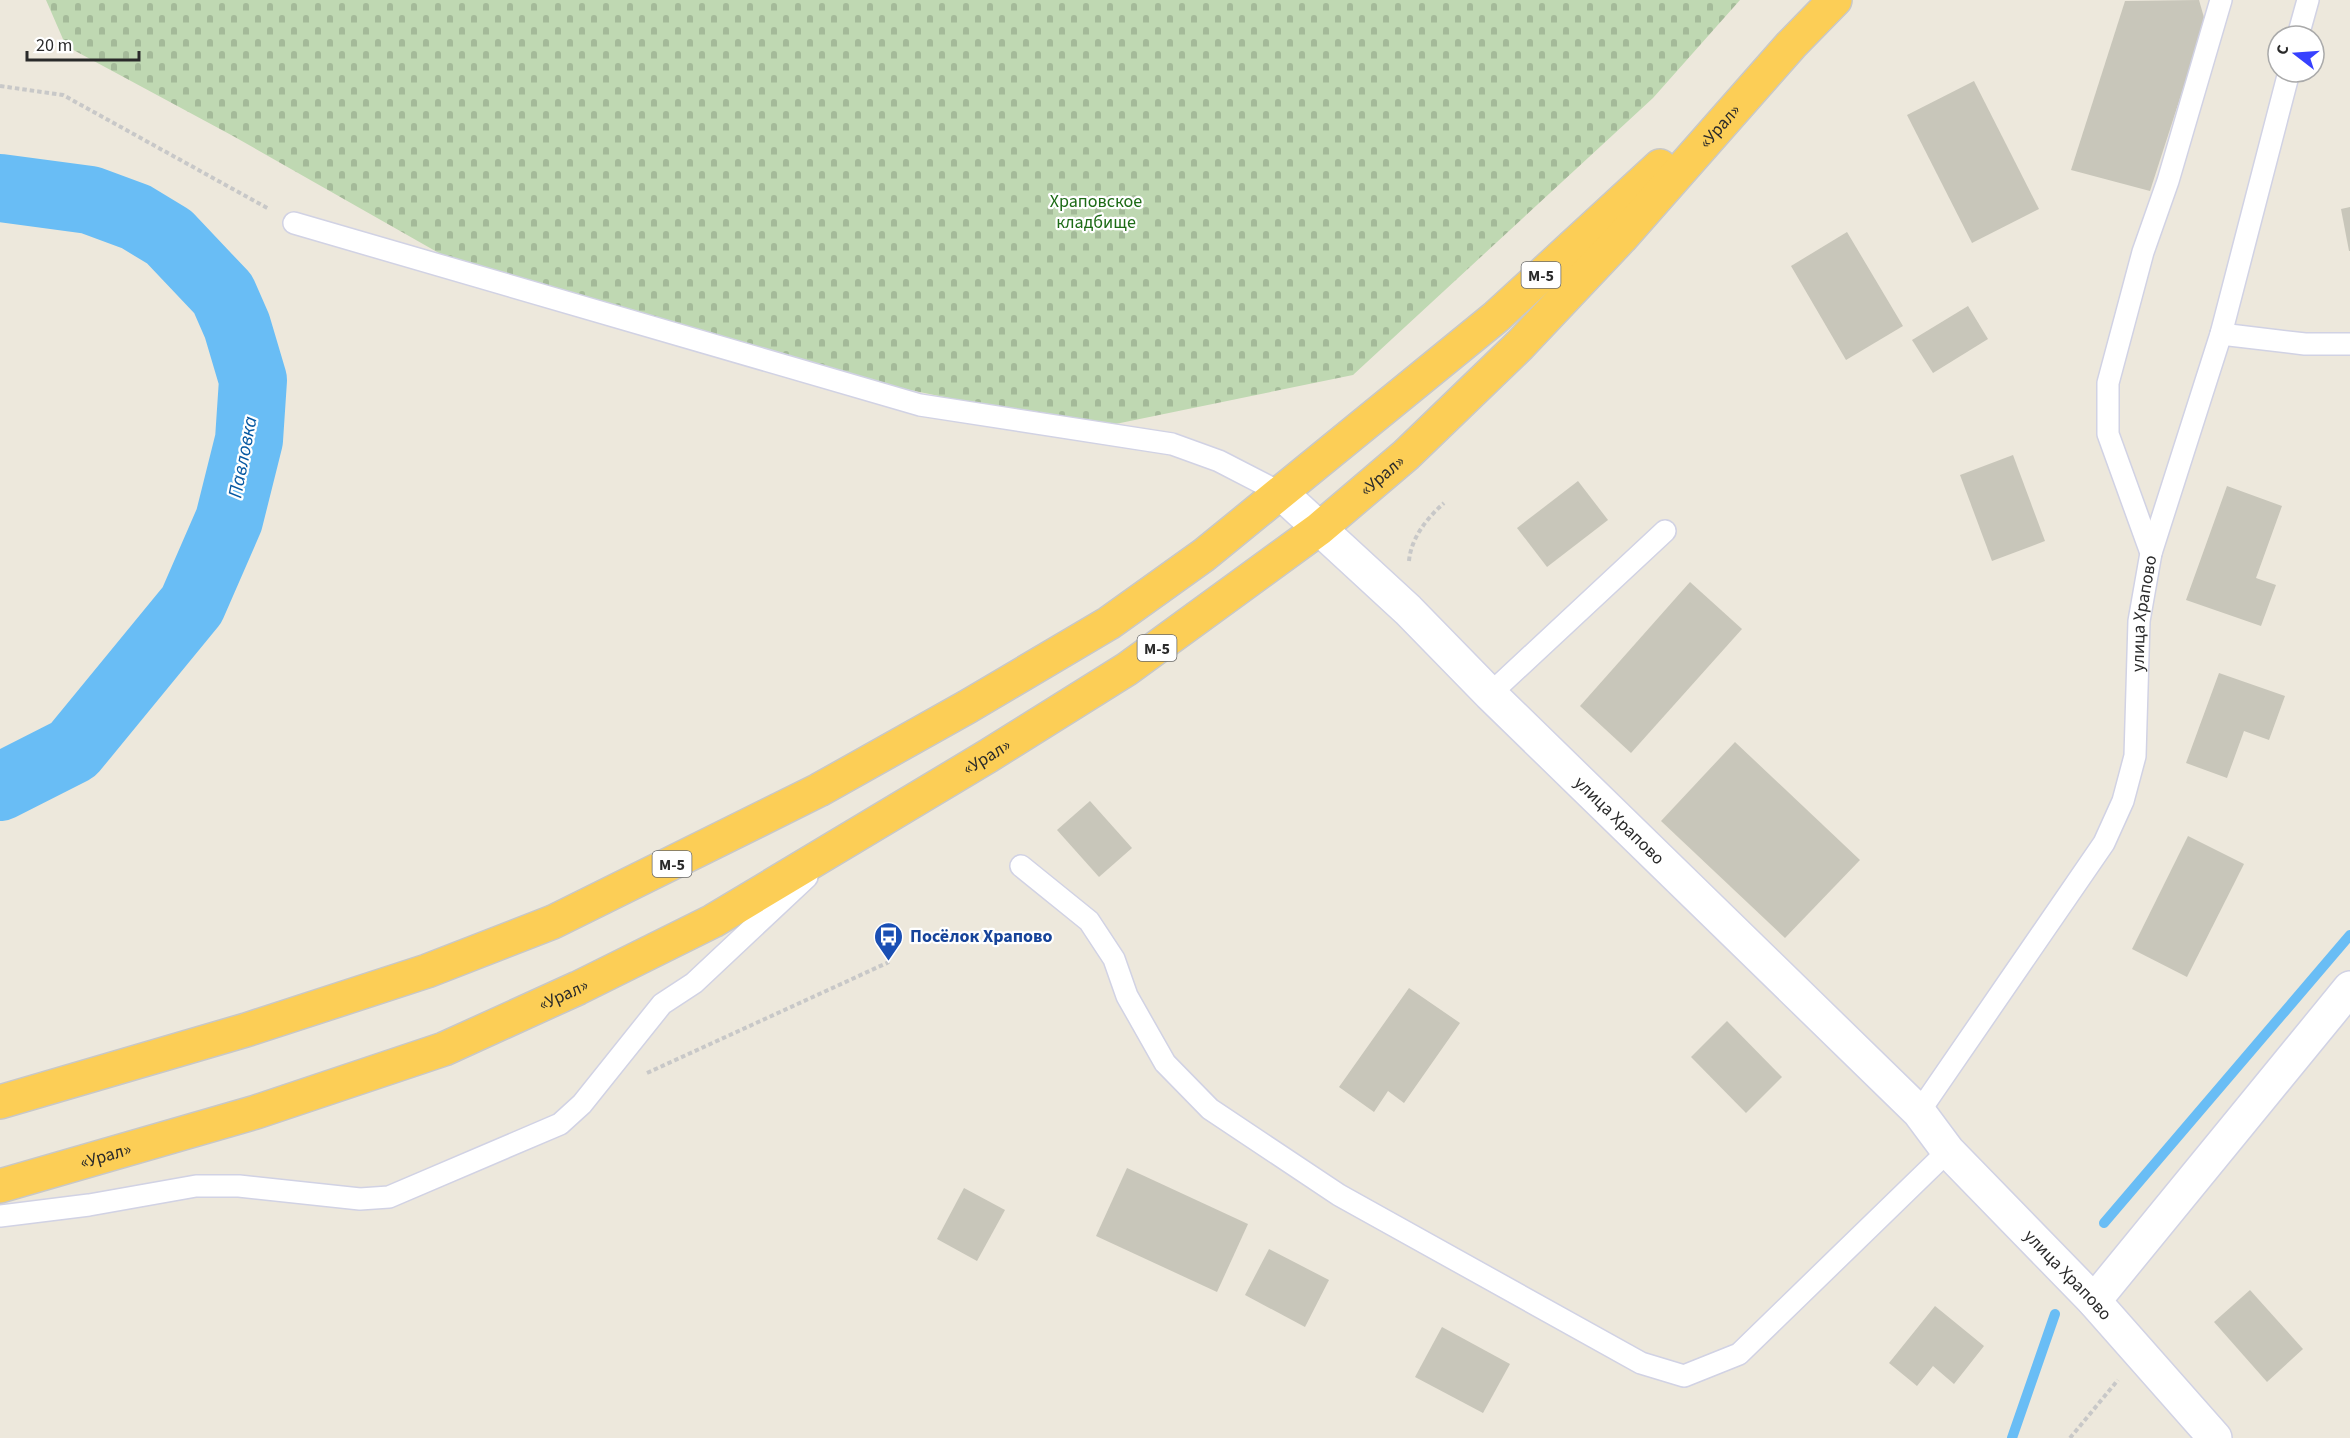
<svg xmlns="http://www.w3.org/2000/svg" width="2350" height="1438" viewBox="0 0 2350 1438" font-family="'Source Sans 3',sans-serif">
<defs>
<pattern id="cemetery-stones" width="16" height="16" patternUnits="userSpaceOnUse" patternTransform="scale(1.5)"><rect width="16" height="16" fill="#bfd8b2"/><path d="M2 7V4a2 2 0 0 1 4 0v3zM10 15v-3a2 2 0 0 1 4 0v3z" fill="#a4ba99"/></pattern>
</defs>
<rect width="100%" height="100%" fill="#ede8dc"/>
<path fill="url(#cemetery-stones)" d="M46 0H1740L1653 98 1353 375 1096 428 816 371 474 273 233 136 66 46Z"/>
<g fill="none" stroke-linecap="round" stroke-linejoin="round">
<g stroke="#69bdf5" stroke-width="10">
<path d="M2104 1223 2350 935"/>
<path d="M2012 1438 2055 1314"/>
</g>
<path stroke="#69bdf5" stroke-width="68" d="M0 188 90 200 136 217 169 237 223 294 237 326 253 380 249 440 229 520 192 605 73 750 0 787"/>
</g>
<g fill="#c8c6ba">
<path d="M2199 0 2205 21 2150 191 2071 170 2125 1Z"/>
<path d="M1974 81 2039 209 1972 243 1907 115Z"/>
<path d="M2350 207V251H2349L2341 209Z"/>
<path d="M1847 232 1903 326 1846 360 1791 266Z"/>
<path d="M1968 306 1988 339 1933 373 1912 340Z"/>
<path d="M2013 455 2045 541 1992 561 1960 475Z"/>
<path d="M1578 481 1608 520 1547 567 1517 528Z"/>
<path d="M2227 486 2282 506 2256 578 2276 585 2261 626 2186 600Z"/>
<path d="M1690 582 1742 629 1631 753 1580 706Z"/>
<path d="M2219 673 2285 696 2269 740 2244 731 2227 778 2186 763Z"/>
<path d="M1735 742 1860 860 1785 938 1661 821Z"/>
<path d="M1090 801 1132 848 1099 877 1057 830Z"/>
<path d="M2188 836 2244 864 2187 977 2132 949Z"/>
<path d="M1409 988 1460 1023 1404 1103 1388 1091 1374 1112 1339 1087Z"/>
<path d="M1727 1021 1782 1077 1746 1113 1691 1057Z"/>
<path d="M1127 1168 1248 1224 1217 1292 1096 1236Z"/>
<path d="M964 1188 1005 1210 977 1261 937 1239Z"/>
<path d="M1269 1249 1329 1280 1305 1327 1245 1295Z"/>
<path d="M2250 1290 2303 1349 2267 1382 2214 1322Z"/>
<path d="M1935 1306 1984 1346 1954 1384 1933 1366 1917 1386 1889 1363Z"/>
<path d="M1442 1327 1510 1364 1483 1413 1415 1377Z"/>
</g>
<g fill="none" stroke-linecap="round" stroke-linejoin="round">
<defs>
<g id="service">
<path d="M2298 36 2308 0"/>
<path d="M294 223 920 405 1172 444 1219 461 1281 493"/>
<path d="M2221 334 2305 344H2350"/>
<path d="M2151 553 2108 434V383L2143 252 2168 181 2221 0"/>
<path d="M1490 694 1665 531"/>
<path d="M1021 866 1089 921 1114 959 1127 996 1165 1063 1210 1109 1339 1195 1641 1363 1684 1376 1739 1354 1948 1151"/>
<path id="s1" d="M1919 1112 2104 843 2123 801 2135 756 2139 621 2151 553 2221 334 2289 72"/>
<path d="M0 1216 89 1205 196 1186H239L360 1199 389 1197 560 1124 582 1104 662 1004 694 983 807 877"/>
</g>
<g id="minor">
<path id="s2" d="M1281 493 1408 610 1490 694 1919 1112 1948 1151 2094 1301 2215 1438"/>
<path d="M2094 1301 2350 988"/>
</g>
<g id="trunk">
<path d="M0 1102 246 1030 427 971 553 922 819 790 967 707 1109 623 1204 555 1496 317 1660 166"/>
<path id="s3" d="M0 1186 256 1112 444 1049 578 988 713 921 988 756 1127 669 1319 529 1406 455 1520 345 1621 238 1791 45 1835 0"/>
</g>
</defs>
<use href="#service" stroke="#d1d2e4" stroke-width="24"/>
<use href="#minor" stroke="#d1d2e4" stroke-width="36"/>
<use href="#trunk" stroke="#c8c8c8" stroke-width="36"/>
<g stroke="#c8c8c8" stroke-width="4" stroke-dasharray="4.5 3" stroke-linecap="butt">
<path d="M0 86 63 95 269 209"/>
<path d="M1409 561C1411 538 1427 518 1444 503"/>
<path d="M647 1073 889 962"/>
<path d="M2070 1438 2118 1380"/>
</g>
<use href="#service" stroke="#fff" stroke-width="21"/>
<use href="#minor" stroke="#fff" stroke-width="33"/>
<use href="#trunk" stroke="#fcce56" stroke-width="33"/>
</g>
<defs>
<symbol id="bus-pin" viewBox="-11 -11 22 30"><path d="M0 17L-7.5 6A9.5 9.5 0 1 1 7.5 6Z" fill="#1a4fb4" stroke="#fff"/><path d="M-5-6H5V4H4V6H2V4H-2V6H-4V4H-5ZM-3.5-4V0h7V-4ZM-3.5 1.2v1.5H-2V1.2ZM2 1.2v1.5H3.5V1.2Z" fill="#fff"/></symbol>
</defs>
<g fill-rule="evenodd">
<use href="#bus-pin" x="872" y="920" width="33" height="45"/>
</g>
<g text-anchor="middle" stroke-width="4.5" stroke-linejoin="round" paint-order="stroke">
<g fill="#fff" stroke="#6a6a6a" stroke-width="1.5">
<rect x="1521.5" y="262" width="39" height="26" rx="4.5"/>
<rect x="1137.5" y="635" width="39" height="26" rx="4.5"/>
<rect x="652.5" y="851" width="39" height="26" rx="4.5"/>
</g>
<g font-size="16" font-weight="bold" fill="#2a2a2a">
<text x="1541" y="281">М-5</text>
<text x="1157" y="654">М-5</text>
<text x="672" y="870">М-5</text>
</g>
<g font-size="18" fill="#2a2a2a" stroke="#fff">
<text dy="6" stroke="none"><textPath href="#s3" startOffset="2054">«Урал»</textPath></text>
<text dy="6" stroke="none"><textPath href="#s3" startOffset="1568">«Урал»</textPath></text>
<text dy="6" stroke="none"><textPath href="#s1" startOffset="562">улица Храпово</textPath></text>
<text dy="6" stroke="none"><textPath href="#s3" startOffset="1082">«Урал»</textPath></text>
<text dy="6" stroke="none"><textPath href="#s2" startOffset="471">улица Храпово</textPath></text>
<text dy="6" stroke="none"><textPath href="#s3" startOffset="596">«Урал»</textPath></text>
<text dy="6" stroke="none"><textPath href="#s3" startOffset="110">«Урал»</textPath></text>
<text dy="6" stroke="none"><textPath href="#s2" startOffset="1110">улица Храпово</textPath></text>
</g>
<g font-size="18" fill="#1d6b16" stroke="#fff">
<text x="1096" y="207">Храповское<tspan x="1096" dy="21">кладбище</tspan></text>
</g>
<g font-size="18" font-weight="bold" fill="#164399" stroke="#fff" text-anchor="start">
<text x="910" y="942">Посёлок Храпово</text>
</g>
<g font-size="20" font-style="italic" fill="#0658a2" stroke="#fff">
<text transform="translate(242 457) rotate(-79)" y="7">Павловка</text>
</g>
</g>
<g transform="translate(2296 54) rotate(287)"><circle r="28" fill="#ffffff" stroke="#aaaaaa" stroke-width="1.5"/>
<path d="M0-4.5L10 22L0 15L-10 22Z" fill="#3741ff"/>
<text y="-9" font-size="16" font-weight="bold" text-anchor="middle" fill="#2a2a2a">С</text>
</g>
<path d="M27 51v9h112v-9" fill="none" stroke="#2a2a2a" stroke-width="3"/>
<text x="36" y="51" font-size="18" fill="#2a2a2a" stroke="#ffffff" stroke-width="4.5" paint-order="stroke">20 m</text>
</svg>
